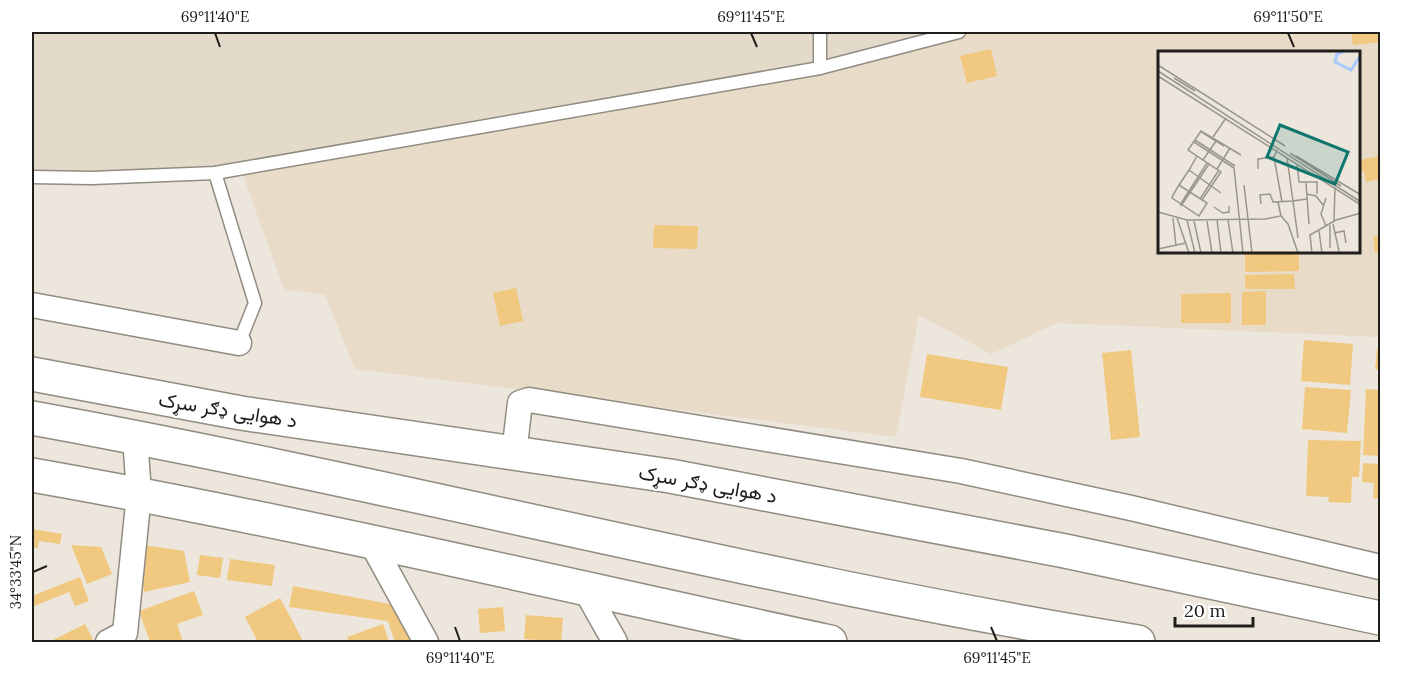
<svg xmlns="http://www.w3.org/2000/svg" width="1412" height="674" viewBox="0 0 1412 674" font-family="Lora,Vazirmatn,serif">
<rect width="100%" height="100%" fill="#ece6dc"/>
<path fill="#e4dac9" d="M32 32H959L871 56 240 167 32 177Z"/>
<path fill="#e8dbc7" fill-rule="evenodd" d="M959 32H1380V337L1057 323 991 354 919 315 896 437 355 369 325 295 284 289 240 167 820 68ZM1160 52H1360V252H1160Z"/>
<g fill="#f1c87f">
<path d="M1351 32H1380V42L1353 45Z"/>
<path d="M991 49 997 76 967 83 960 56Z"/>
<path d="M1380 156V179L1366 182 1364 171H1360V160Z"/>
<path d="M654 225 698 226 697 249 653 248Z"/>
<path d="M1380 236V252L1375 253 1373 237Z"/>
<path d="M1245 252H1299V271L1245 272Z"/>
<path d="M1294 274 1295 289H1245V275Z"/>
<path d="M516 288 523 321 500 326 493 293Z"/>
<path d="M1266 291V325H1242V292Z"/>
<path d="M1231 293V323H1181V294Z"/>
<path d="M1304 340 1353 344 1350 385 1301 381Z"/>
<path d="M1377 349 1380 350V370L1375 369Z"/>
<path d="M1131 350 1140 437 1111 440 1102 353Z"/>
<path d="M927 354 1008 367 1001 410 920 397Z"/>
<path d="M1305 387 1351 390 1347 433 1302 429Z"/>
<path d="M1366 389 1380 390V456L1363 455Z"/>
<path d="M1308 440 1361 441 1359 477H1352L1351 503 1328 502 1329 497 1306 496Z"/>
<path d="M1363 463 1380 464V499L1373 498 1374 483 1362 482Z"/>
<path d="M32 529 62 534 60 544 39 541 38 548 32 547Z"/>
<path d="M137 544 184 551 190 582 144 592Z"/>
<path d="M71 545 101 547 112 574 87 584Z"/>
<path d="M200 555 223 558 220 578 197 575Z"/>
<path d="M230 559 275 565 272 586 227 580Z"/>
<path d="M80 577 89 601 75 606 69 592 32 607V596Z"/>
<path d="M293 586 401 606 414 638 405 642H395L388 621 289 607Z"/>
<path d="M194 591 203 615 177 624 183 642H150L139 611Z"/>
<path d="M280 598 303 641 258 642 245 617Z"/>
<path d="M503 607 505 631 480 633 478 609Z"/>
<path d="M526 615 563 618 561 642 524 639Z"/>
<path d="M85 624 93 639 87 642H49Z"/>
<path d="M383 624 389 642H349L347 637Z"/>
</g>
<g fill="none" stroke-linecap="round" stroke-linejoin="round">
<defs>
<g id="lane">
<path d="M820 32V68"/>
<path d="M215 173 255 303 239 343"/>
<path d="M32 177 92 178 215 173 820 68 959 32"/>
</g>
<g id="street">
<path d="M32 305 239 343"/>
<path d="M514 453 520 403 529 400 961 471 1131 508 1380 567"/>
<path d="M371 542 426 642"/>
<path d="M585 589 615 642"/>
<path d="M108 642 125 633 139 494 135 437"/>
</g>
<path id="secondary" d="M32 475C299 522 564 585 830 642"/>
<g id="primary">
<path d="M32 374 241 413 670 476 1065 551 1380 618"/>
<path d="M32 418C402 485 767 582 1138 642"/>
</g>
</defs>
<use href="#lane" stroke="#918c82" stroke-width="15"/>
<use href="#street" stroke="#918c82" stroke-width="27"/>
<use href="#secondary" stroke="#918c82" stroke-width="36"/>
<use href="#primary" stroke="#918c82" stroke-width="36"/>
<use href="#lane" stroke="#fff" stroke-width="12"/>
<use href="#street" stroke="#fff" stroke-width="24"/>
<use href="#secondary" stroke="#fff" stroke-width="33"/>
<use href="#primary" stroke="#fff" stroke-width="33"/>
</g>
<path fill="none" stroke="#201e1a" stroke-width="2" d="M215 33 220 47M751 33 757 47M1288 33 1294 47M33 572 47 566M455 627 460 641M991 627 997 641"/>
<g text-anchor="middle" stroke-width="4.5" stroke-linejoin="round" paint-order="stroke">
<g font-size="20" fill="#201e1a" stroke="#fff">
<text transform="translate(228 410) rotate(9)" y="7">د هوایی ډګر سړک</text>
<text transform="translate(708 484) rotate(10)" y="7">د هوایی ډګر سړک</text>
</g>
</g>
<g transform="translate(1158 51)">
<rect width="202" height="202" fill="#ece6dc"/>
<path fill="none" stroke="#a8cafe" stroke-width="3" d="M187 0 179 3 177 11 193 19 202 5"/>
<path fill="none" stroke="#9a968e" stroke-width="1.5" d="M0 14 127 95M0 20 203 151M0 25 203 154M16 27 37 40M42 80 66 95M55 86 68 67M37 89 77 115M36 91 76 117 85 202M132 102 183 135M138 105 203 144M116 106 124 151M45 109 58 90M139 113 141 131H159V143M59 118 72 97M100 118V108L116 106 119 99M31 119 63 142M148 132 151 173M21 134 49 152 41 165 14 147 15 144 21 134 31 119 39 105M86 134 94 202M149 143 158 145 165 154M168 147 163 163 168 175M42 148 61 119M44 149 63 121 30 99 43 80 83 104M103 153 102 144 112 143 115 151 135 150 129 107M22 154 49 112M23 155 51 113M56 156 65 162 71 161V155M0 161 29 169 107 168 123 165 120 151M123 165 130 173 140 202M15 167 18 195M19 167 31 202M29 169 37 202M59 169 63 202M70 169 75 202M36 170 43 202M49 170 54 202M176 170 177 136M175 173 181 200M161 180 164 202M176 182 186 180 188 192M140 187 135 150 149 148M172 197V174M0 198 28 192M154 202 152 184 178 169 203 162"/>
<path fill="#0f766e" fill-opacity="0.15" stroke="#0f766e" stroke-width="3" d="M122 74 190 101 177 133 109 106Z"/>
<rect width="202" height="202" fill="none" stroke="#201e1a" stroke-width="3"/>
</g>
<rect width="1412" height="674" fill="none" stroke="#ffffff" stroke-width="66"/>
<path d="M1175 617v9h78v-9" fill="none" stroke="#201e1a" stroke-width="3"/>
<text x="1184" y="617" font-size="18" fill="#201e1a" stroke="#ffffff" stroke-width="4.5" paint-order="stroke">20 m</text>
<rect x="33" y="33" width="1346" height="608" fill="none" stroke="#201e1a" stroke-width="2"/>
<g font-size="15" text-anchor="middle" fill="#201e1a">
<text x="215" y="22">69°11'40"E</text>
<text x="751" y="22">69°11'45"E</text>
<text x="1288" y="22">69°11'50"E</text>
<text transform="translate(16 572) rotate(-90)" y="5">34°33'45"N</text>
<text x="460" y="663">69°11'40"E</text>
<text x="997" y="663">69°11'45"E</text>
</g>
</svg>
